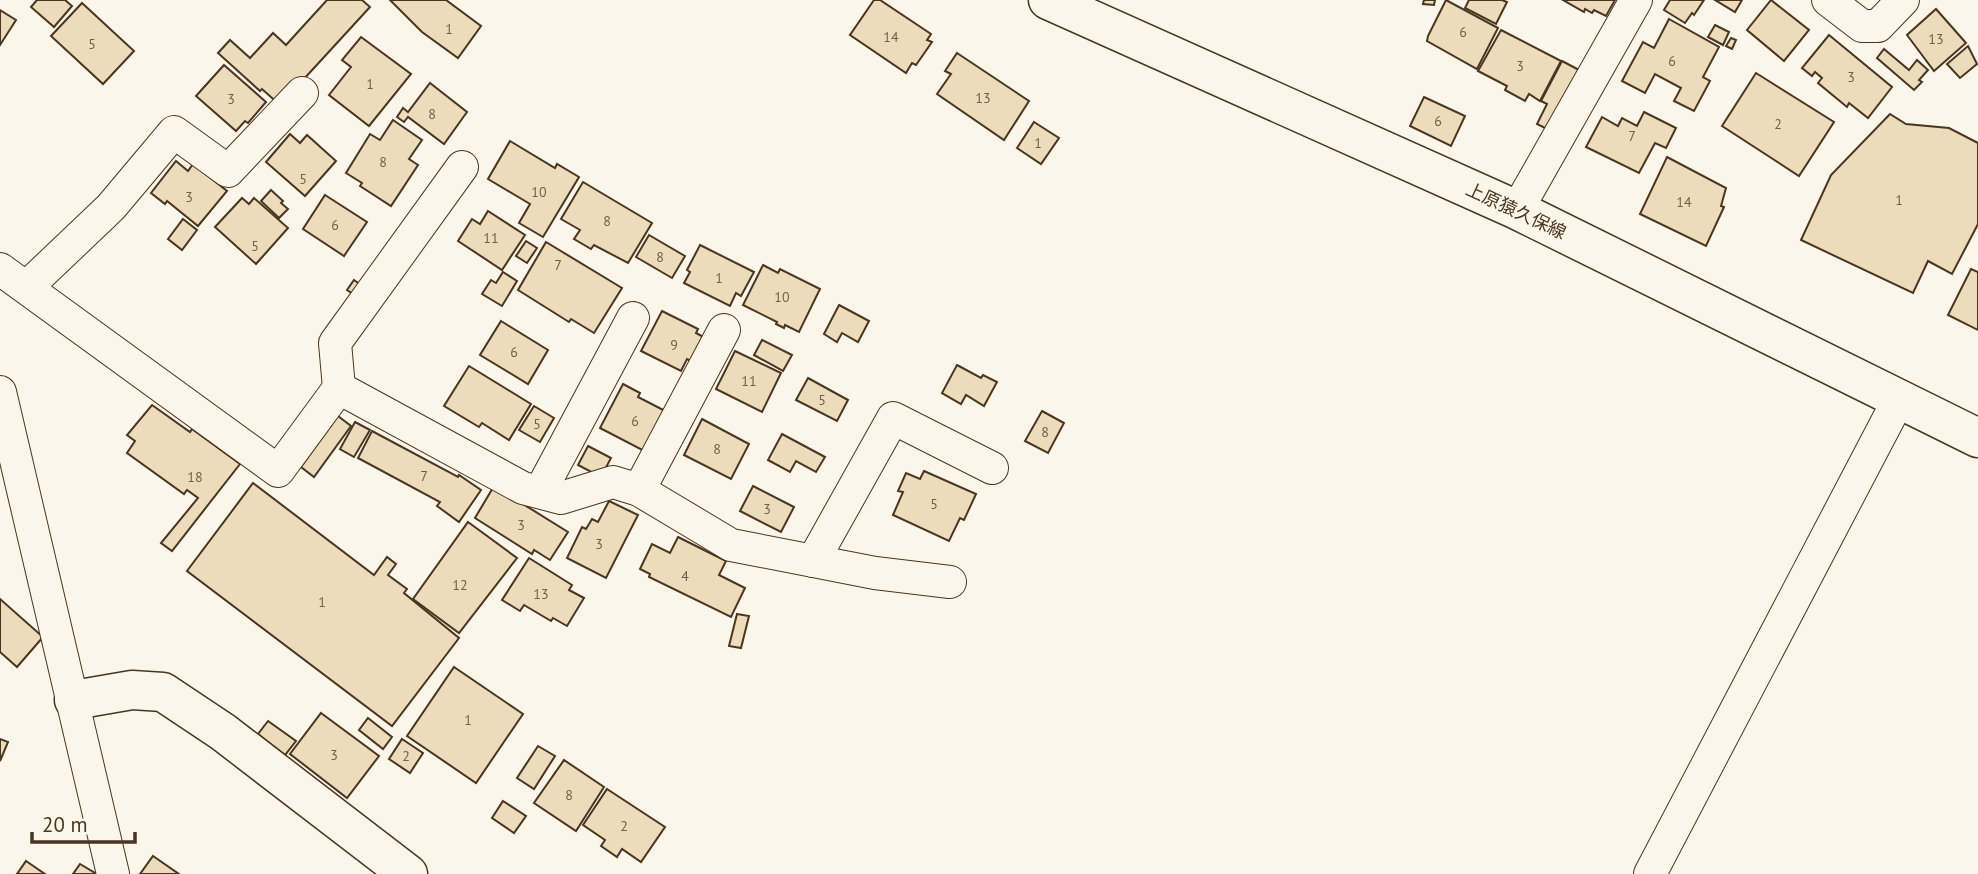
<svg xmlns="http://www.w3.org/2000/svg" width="1978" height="874" viewBox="0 0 1978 874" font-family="'PT Sans','Noto Sans JP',sans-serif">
<rect width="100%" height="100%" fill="#fbf6e9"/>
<g fill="#ecdcbc" stroke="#4a3520" stroke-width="2">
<path d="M37 0H65L72 6 54 27 31 7Z"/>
<path d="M327 0H362L370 7 280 105 262 89 260 91 218 53 230 40 250 58 273 33 286 45Z"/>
<path d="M390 0H446L481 26 458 58 422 32Z"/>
<path d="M874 0H880L931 34 927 40 932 42 916 65 912 63 906 73 850 35Z"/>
<path d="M1424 0H1435L1434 5 1423 4Z"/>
<path d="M1446 0 1498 28 1477 69 1427 41 1428 36Z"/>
<path d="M1469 0H1502L1507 2 1496 24 1465 8Z"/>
<path d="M1563 0H1615L1606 16 1594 10 1592 13 1585 9 1584 12Z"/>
<path d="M1670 0H1669H1704L1694 15 1692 13 1685 23 1664 10Z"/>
<path d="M1715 0H1742L1735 12Z"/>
<path d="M1771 0 1809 30 1784 61 1747 30Z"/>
<path d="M82 3 134 51 103 84 51 36Z"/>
<path d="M1936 9 1966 43 1934 71 1907 35Z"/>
<path d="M0 10 16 20 0 45Z"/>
<path d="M1669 19 1719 47 1703 77 1710 81 1694 111 1674 101 1681 88 1655 74 1645 93 1622 81 1643 42 1654 48Z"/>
<path d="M1715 25 1729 32 1723 45 1708 37Z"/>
<path d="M1501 30 1561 61 1540 101 1529 94 1525 101 1505 90 1507 86 1478 71Z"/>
<path d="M1829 35 1892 87 1868 118 1849 103 1847 107 1818 83 1822 78 1815 72 1812 76 1802 68Z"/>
<path d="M361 37 411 74 369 126 329 95 351 67 342 60Z"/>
<path d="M1731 38 1736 40 1732 49 1726 46Z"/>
<path d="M1968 46 1977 64 1960 78 1947 64Z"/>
<path d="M1884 49 1909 70 1917 60 1928 70 1919 80 1922 82 1914 90 1877 58Z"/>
<path d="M957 53 1029 101 1004 140 937 94 951 74 945 71Z"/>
<path d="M1562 61 1581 71 1547 129 1537 124 1547 104 1541 101Z"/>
<path d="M224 65 266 102 248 123 245 121 236 131 196 96Z"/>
<path d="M1756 73 1834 122 1799 176 1722 126Z"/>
<path d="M430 83 467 112 444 144 408 117 404 122 397 117 403 108 408 112Z"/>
<path d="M1424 97 1465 116 1451 146 1410 126Z"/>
<path d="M1644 112 1676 128 1666 148 1655 143 1639 173 1586 147 1602 117 1618 126 1622 118 1637 126Z"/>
<path d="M1890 114 1906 124 1949 128 1978 143V224L1952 274 1928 261 1913 293 1801 240 1831 175Z"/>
<path d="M393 120 422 140 409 159 418 165 391 206 360 186 362 183 346 173 370 134 380 140Z"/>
<path d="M1034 122 1059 138 1041 164 1017 148Z"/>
<path d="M290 134 300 143 307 135 336 161 305 196 266 162Z"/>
<path d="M510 141 555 168 557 164 579 177 543 237 519 223 530 204 488 179Z"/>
<path d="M1667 157 1726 188 1721 206 1724 207 1706 246 1640 214Z"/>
<path d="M176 161 188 171 193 164 227 191 198 226 167 201 165 204 151 193Z"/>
<path d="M583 182 652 223 628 263 594 245 591 249 574 239 580 230 561 219Z"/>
<path d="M271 190 283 201 281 203 288 209 279 218 261 201Z"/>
<path d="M325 195 367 222 344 256 303 229Z"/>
<path d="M242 198 249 204 254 198 288 228 256 264 215 227Z"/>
<path d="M488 211 525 235 502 270 458 241 472 219 480 224Z"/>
<path d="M183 219 197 230 182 250 168 239Z"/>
<path d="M649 235 685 256 672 278 636 257Z"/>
<path d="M526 241 537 248 527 263 516 256Z"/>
<path d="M546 242 622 288 594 333 571 319 569 322 518 290Z"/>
<path d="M700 245 754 272 741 296 736 293 730 306 684 283 690 272 687 270Z"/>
<path d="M763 265 778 273 780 269 820 289 799 332 785 325 784 328 776 324 777 322 743 305Z"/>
<path d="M1971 269 1978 272V330L1948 315Z"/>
<path d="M503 272 517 281 502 306 482 294 491 280 496 283Z"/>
<path d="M354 280 365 288 359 298 347 290Z"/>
<path d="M839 305 869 321 858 342 842 333 837 342 824 334Z"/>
<path d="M662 311 698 329 696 333 707 339 695 363 687 359 681 371 641 351Z"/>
<path d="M501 321 548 350 528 384 480 355Z"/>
<path d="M762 340 792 355 783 371 754 355Z"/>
<path d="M735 351 781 373 762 412 716 389Z"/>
<path d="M957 365 981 378 983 375 997 382 984 406 966 395 961 404 942 393Z"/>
<path d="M469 366 531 404 509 440 482 423 479 427 444 406Z"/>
<path d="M808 378 848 400 837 421 796 400Z"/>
<path d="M623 384 640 393 638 397 671 414 648 453 600 428Z"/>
<path d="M152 405 190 432 192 429 240 464 172 551 161 543 198 498 187 490 184 494 127 453 135 441 127 435Z"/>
<path d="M534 406 554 418 540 442 519 430Z"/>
<path d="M1042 411 1064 423 1048 453 1025 441Z"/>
<path d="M338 416 351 426 314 477 301 467Z"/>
<path d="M702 419 749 444 731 479 684 455Z"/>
<path d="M355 422 370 430 354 457 340 449Z"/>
<path d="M372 431 458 477 459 475 481 490 459 522 437 506 440 502 358 458Z"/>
<path d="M782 434 825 457 816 472 796 461 790 472 768 460Z"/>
<path d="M588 446 611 458 601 477 578 465Z"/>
<path d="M924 471 976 494 964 520 960 518 949 541 893 515 903 492 898 491 906 473 920 479Z"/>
<path d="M253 483 374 575 387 557 396 564 388 575 407 589 404 593 459 638 392 726 187 571Z"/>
<path d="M494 486 568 532 550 560 534 550 532 554 475 518Z"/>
<path d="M753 486 794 507 781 532 740 511Z"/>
<path d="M609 501 638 515 606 578 567 558 582 527 586 529 592 519 598 522Z"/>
<path d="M468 522 517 558 459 633 413 599Z"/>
<path d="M678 537 726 561 719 575 745 588 731 617 649 577 650 574 640 569 652 544 670 553Z"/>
<path d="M529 558 572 585 569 590 584 598 567 626 553 618 551 621 524 605 520 611 502 600Z"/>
<path d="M0 599 43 637 17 667 0 652Z"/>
<path d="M737 614 749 616 741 648 729 646Z"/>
<path d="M454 667 523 714 476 783 407 736Z"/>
<path d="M321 713 379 756 347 798 290 754Z"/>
<path d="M368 718 392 737 383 749 359 730Z"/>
<path d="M268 721 296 741 285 755 258 734Z"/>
<path d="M0 739 8 742 0 761Z"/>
<path d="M402 739 423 753 410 773 389 759Z"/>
<path d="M538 746 555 756 534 789 517 778Z"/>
<path d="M564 760 604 787 576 831 534 803Z"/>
<path d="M607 789 665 827 641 862 622 849 617 857 601 846 605 840 583 825Z"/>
<path d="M503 801 526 816 514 833 492 818Z"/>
<path d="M153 856 179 874H140Z"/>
<path d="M26 861 45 874H17Z"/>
<path d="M80 864 95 873 94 874H73Z"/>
</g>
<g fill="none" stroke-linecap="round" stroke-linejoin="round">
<defs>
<g id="street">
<path d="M1828 0 1862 26H1878L1903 0"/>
<path d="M1517 210 1636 0"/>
<path d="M0 269 278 471 339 388 523 488 561 498 613 482 639 490 731 545 875 573 950 582"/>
<path d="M27 287 111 207 174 132 228 171 302 93"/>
<path d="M339 388 335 343 462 167"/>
<path d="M0 392 113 874"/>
<path d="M639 490 724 330"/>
<path d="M540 492 633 318"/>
<path d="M813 561 893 418 992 468"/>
<path d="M1650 874 1900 397"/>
</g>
<g id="secondary">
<path d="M1048 0 1517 210 1978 438"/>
<path d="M74 700 132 690 163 692 223 732 408 874"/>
</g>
</defs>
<use href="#street" stroke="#4a3520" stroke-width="34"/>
<use href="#secondary" stroke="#4a3520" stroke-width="41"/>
<use href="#street" stroke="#fbf6e9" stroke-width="32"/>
<use href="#secondary" stroke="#fbf6e9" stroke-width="38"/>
</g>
<g text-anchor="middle" stroke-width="5" stroke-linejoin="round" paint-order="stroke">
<g font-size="14" fill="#725f47">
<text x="449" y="34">1</text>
<text x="1463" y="37">6</text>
<text x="891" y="42">14</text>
<text x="1936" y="44">13</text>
<text x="92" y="49">5</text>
<text x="1672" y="66">6</text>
<text x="1520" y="71">3</text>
<text x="1851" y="82">3</text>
<text x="370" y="89">1</text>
<text x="983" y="103">13</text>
<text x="231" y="104">3</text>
<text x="432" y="119">8</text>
<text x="1438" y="126">6</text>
<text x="1778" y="129">2</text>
<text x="1632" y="141">7</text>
<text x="1038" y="148">1</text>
<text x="383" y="167">8</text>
<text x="303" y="184">5</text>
<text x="539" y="197">10</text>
<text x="189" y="202">3</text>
<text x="1899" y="205">1</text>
<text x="1684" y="207">14</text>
<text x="607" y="226">8</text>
<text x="335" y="230">6</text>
<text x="491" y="243">11</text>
<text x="255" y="251">5</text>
<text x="660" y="262">8</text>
<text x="558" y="270">7</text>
<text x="719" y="283">1</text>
<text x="782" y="302">10</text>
<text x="674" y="350">9</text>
<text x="514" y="357">6</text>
<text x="749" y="386">11</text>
<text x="822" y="405">5</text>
<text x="635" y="426">6</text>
<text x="537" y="429">5</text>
<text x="1045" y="437">8</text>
<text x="717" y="454">8</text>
<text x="424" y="481">7</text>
<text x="195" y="482">18</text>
<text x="934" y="509">5</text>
<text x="767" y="514">3</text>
<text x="521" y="530">3</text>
<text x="599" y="549">3</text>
<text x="685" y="581">4</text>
<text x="460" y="590">12</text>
<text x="541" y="599">13</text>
<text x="322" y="607">1</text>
<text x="468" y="725">1</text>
<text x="334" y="760">3</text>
<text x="406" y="761">2</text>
<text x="569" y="800">8</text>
<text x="624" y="831">2</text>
</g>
<g font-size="18" fill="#4a3520" stroke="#fbf6e9">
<text transform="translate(1516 211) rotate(25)" y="6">上原猿久保線</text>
</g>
</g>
<path d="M32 832v10h103v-10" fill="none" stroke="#4a3520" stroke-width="3.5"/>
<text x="42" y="832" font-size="21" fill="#4a3520" stroke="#fbf6e9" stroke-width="5" paint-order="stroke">20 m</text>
</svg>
